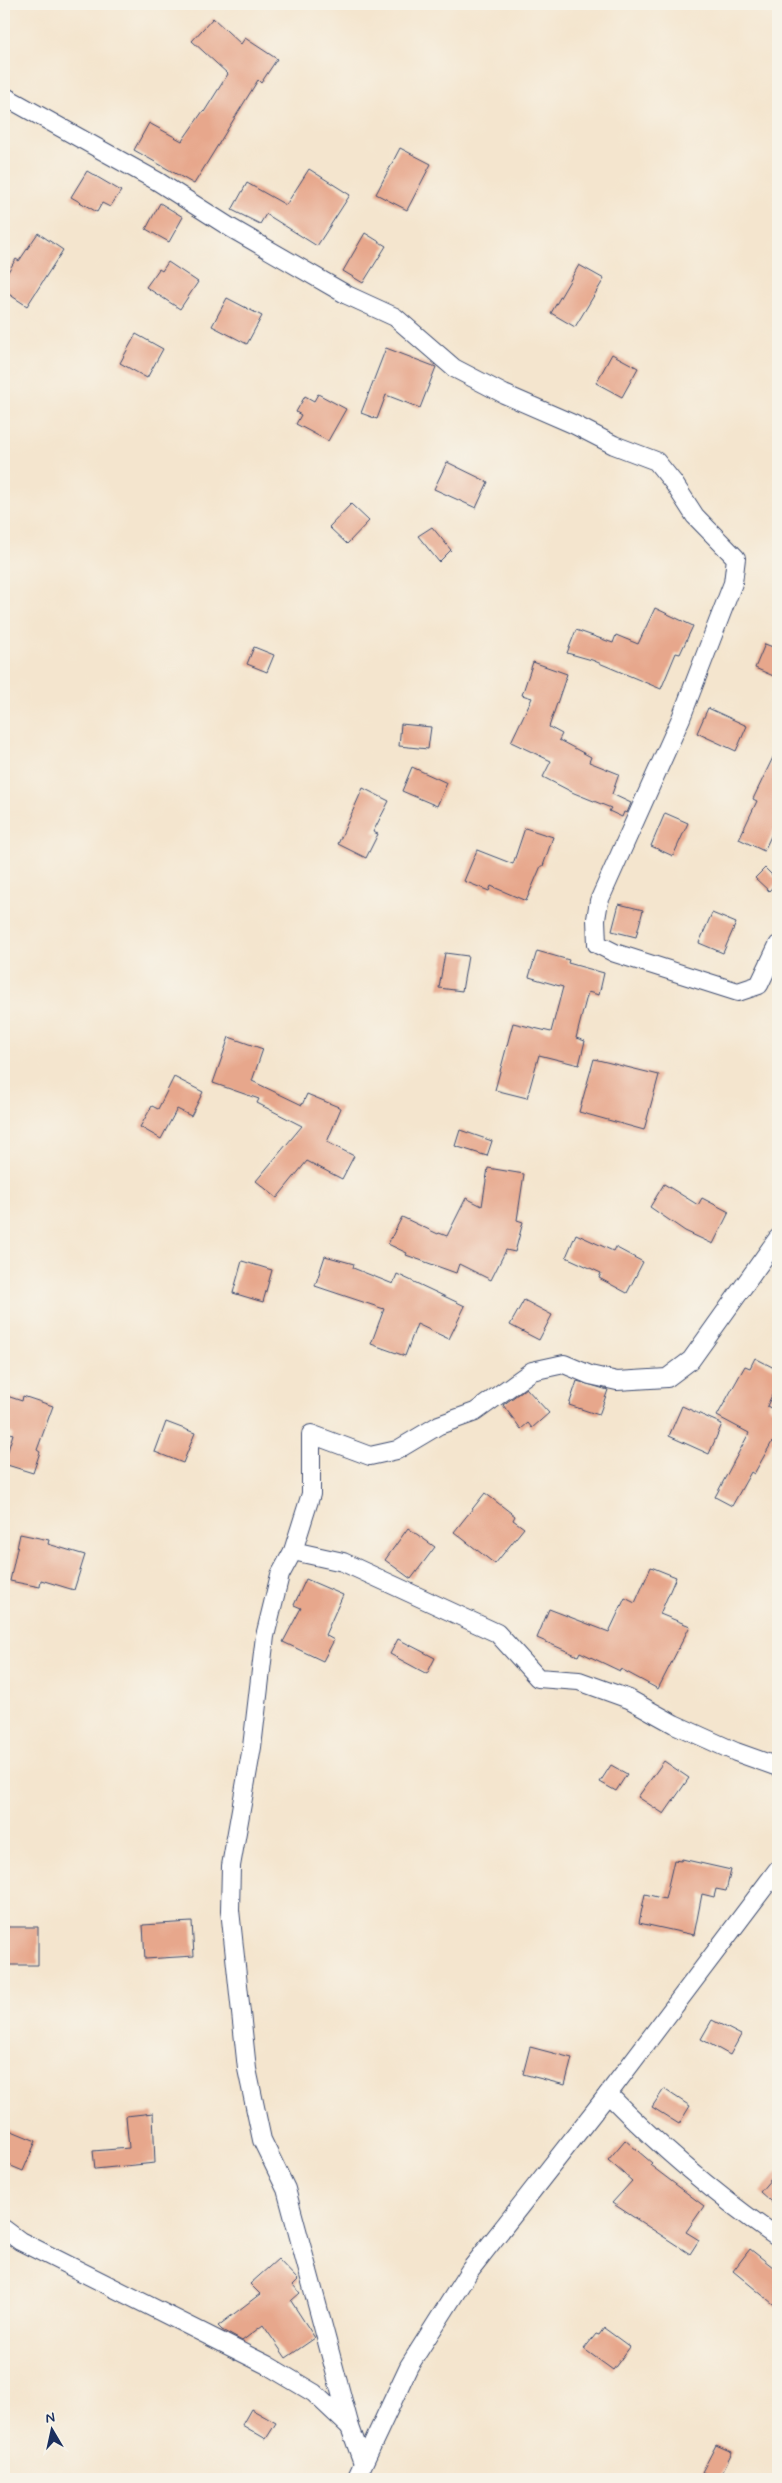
<svg xmlns="http://www.w3.org/2000/svg" width="782" height="2483" viewBox="0 0 782 2483" font-family="Mynerve,sans-serif">
<rect width="100%" height="100%" fill="#f7f3e8"/>
<filter id="ink" filterUnits="userSpaceOnUse"><feTurbulence type="fractalNoise" baseFrequency=".02" numOctaves="2"/><feDisplacementMap in="SourceGraphic" scale="10" xChannelSelector="R" yChannelSelector="G"/><feConvolveMatrix kernelMatrix="1 2 1 2 8 2 1 2 1" color-interpolation-filters="sRGB"/></filter>
<filter id="wash" filterUnits="userSpaceOnUse"><feTurbulence type="fractalNoise" baseFrequency=".0096" numOctaves="4" result="noise"/><feDisplacementMap in="SourceGraphic" scale="20" xChannelSelector="R" yChannelSelector="G"/><feGaussianBlur stdDeviation="1.12" result="paint"/><feColorMatrix in="noise" values="0 0 0 0 0 0 0 0 0 0 0 0 0 0 0 0 0 1.4 0 .05"/><feComposite in="paint" operator="in"/></filter>
<g filter="url(#wash)">
<rect width="100%" height="100%" fill="#f4e5ce"/>
<g id="blocks">
<g fill="#e7a78c">
<path d="M213 18 241 44 245 38 277 59 261 83 258 80 194 184 134 150 149 123 182 141 203 111 204 112 228 74 192 41Z"/>
<path d="M400 148 431 164 407 210 376 194Z"/>
<path d="M309 169 350 195 317 246 266 214 260 224 232 210 247 183 286 205Z"/>
<path d="M87 171 121 191 110 207 102 203 97 212 71 197Z"/>
<path d="M160 203 183 217 169 242 146 229Z"/>
<path d="M38 233 63 250 27 306 4 291V278L16 259 19 261Z"/>
<path d="M365 233 386 246 363 283 343 271Z"/>
<path d="M168 262 198 282 180 309 146 287 159 269 162 271Z"/>
<path d="M579 265 604 279 575 327 551 313Z"/>
<path d="M227 298 262 316 247 344 212 326Z"/>
<path d="M136 334 163 349 147 378 120 363Z"/>
<path d="M386 348 436 367 420 408 386 395 377 419 361 413Z"/>
<path d="M612 354 638 368 622 397 596 383Z"/>
<path d="M318 394 346 409 328 441 296 424 301 415 296 412 305 396 314 401Z"/>
<path d="M447 462 488 482 476 508 434 489Z"/>
<path d="M351 504 369 521 347 544 329 527Z"/>
<path d="M432 527 451 550 439 562 418 536Z"/>
<path d="M655 608 693 626 680 654 676 653 661 689 592 660 567 653 576 630 613 643 616 635 638 644Z"/>
<path d="M765 644 778 649V678L755 668Z"/>
<path d="M254 647 274 655 267 672 247 664Z"/>
<path d="M533 662 567 674 549 727 562 734 559 740 591 757 589 762 619 774 612 794 631 803 627 813 624 812 622 817 609 811 611 808 574 793 543 777 551 761 511 742 532 698 522 695Z"/>
<path d="M708 708 747 726 736 751 697 733Z"/>
<path d="M401 724 431 727 428 749 399 746Z"/>
<path d="M778 747V821L764 851 739 839 757 801 753 799Z"/>
<path d="M412 767 447 783 437 806 402 791Z"/>
<path d="M363 788 389 801 373 832 378 834 366 858 338 844Z"/>
<path d="M665 813 688 823 673 856 651 846Z"/>
<path d="M525 828 553 837 543 866H541L526 901 491 886 489 891 464 881 477 850 513 864Z"/>
<path d="M765 868 778 881 769 891 755 878Z"/>
<path d="M619 904 643 910 636 937 612 931Z"/>
<path d="M712 913 736 923 723 953 699 943Z"/>
<path d="M537 951 569 960 568 963 604 973 599 995 588 992 576 1038 585 1041 579 1065 539 1055 527 1098 495 1090 513 1023 551 1032 563 987 529 977Z"/>
<path d="M445 953 468 956 462 991 439 988Z"/>
<path d="M229 1037 263 1049 252 1081 302 1105 307 1094 341 1108 327 1142 354 1156 342 1179 307 1161 277 1198 256 1181 302 1126 257 1103 259 1099 213 1083Z"/>
<path d="M594 1059 659 1075 644 1130 579 1112Z"/>
<path d="M174 1077 203 1092 191 1116 177 1109 161 1139 140 1127 152 1106 158 1109Z"/>
<path d="M460 1130 492 1141 487 1156 455 1146Z"/>
<path d="M488 1168 524 1174 517 1220 523 1222 515 1252 506 1250 491 1280 459 1264 456 1273 406 1255 407 1253 388 1244 402 1217 438 1234 439 1233 447 1236 466 1198 482 1206Z"/>
<path d="M664 1184 698 1205 702 1198 729 1212 713 1244 685 1231 650 1207Z"/>
<path d="M576 1234 613 1251 615 1247 643 1262 627 1293 599 1278 601 1273 566 1257Z"/>
<path d="M325 1256 354 1264 353 1268 393 1284 397 1274 465 1306 449 1339 417 1324 405 1356 371 1344 384 1309 315 1286Z"/>
<path d="M242 1261 272 1270 263 1302 233 1293Z"/>
<path d="M524 1300 552 1315 539 1340 510 1325Z"/>
<path d="M755 1358 778 1370V1382L767 1406 778 1412V1445L772 1442 754 1474 751 1472 732 1506 715 1497 749 1433 717 1416 745 1366 750 1368Z"/>
<path d="M577 1381 608 1390 599 1415 569 1405Z"/>
<path d="M526 1388 549 1413 532 1428 528 1423 521 1429 503 1405Z"/>
<path d="M4 1395 22 1401 23 1396 53 1406 37 1450 40 1452 33 1473 4 1464 13 1434 4 1431Z"/>
<path d="M682 1406 722 1424 709 1454 669 1436Z"/>
<path d="M166 1422 195 1433 183 1463 155 1452Z"/>
<path d="M485 1493 515 1516 513 1520 524 1528 495 1564 454 1532Z"/>
<path d="M408 1528 435 1547 411 1579 385 1560Z"/>
<path d="M20 1534 49 1540 48 1544 85 1555 74 1590 41 1580 40 1587 10 1581Z"/>
<path d="M651 1567 676 1577 660 1614 690 1626 658 1689 621 1669 620 1671 580 1652 578 1656 537 1638 549 1609 609 1632 625 1598 635 1603Z"/>
<path d="M306 1579 343 1595 325 1635 334 1640 323 1661 283 1642 301 1608 294 1605Z"/>
<path d="M398 1639 435 1658 427 1674 390 1654Z"/>
<path d="M664 1761 689 1778 664 1814 638 1797Z"/>
<path d="M611 1765 627 1774 616 1791 600 1782Z"/>
<path d="M682 1859 731 1870 726 1891 716 1889 714 1897 702 1894 694 1935 639 1923 645 1894 665 1899 674 1860 681 1861Z"/>
<path d="M192 1922 194 1956 145 1959 143 1925Z"/>
<path d="M6 1927H38V1965H5Z"/>
<path d="M712 2020 741 2035 730 2055 701 2039Z"/>
<path d="M530 2047 572 2058 565 2085 523 2074Z"/>
<path d="M664 2089 690 2106 679 2124 652 2107Z"/>
<path d="M153 2113 155 2163 95 2169 93 2151 129 2148 126 2116Z"/>
<path d="M7 2129 36 2141 23 2171 4 2163V2137Z"/>
<path d="M625 2140 652 2163 650 2165 704 2206 686 2232 699 2240 690 2254 612 2203 632 2181 608 2160Z"/>
<path d="M778 2171V2208L760 2192Z"/>
<path d="M750 2249 778 2271V2308L733 2271Z"/>
<path d="M278 2259 298 2280 293 2285 300 2293 291 2301 315 2338 286 2358 263 2325 242 2341 222 2330 218 2326 260 2294 250 2284Z"/>
<path d="M604 2328 630 2347 613 2370 584 2349 596 2334 599 2335Z"/>
<path d="M251 2409 276 2423 266 2439 242 2425Z"/>
<path d="M716 2445 732 2452 719 2479 702 2472Z"/>
</g>
</g>
</g>
<g filter="url(#ink)">
<use href="#blocks" fill-opacity="0" stroke="#3c4a6f" stroke-width="1"/>
<g fill="none" stroke-linecap="round" stroke-linejoin="round">
<defs>
<g id="minor">
<path d="M4 96 157 181 231 228 347 295 395 317 454 368 504 394 573 424 614 445 656 461 673 482 695 516 736 558 733 583 681 718 599 901 596 919 597 944 615 953 738 992 759 985 778 945"/>
<path d="M293 1551 343 1562 497 1633 538 1678 579 1681 629 1699 674 1724 736 1752 778 1767"/>
<path d="M608 2094C660 2147 717 2196 778 2238"/>
<path d="M4 2229 20 2241 267 2365 314 2393 350 2427"/>
<path d="M363 2463 350 2427 286 2189 262 2140 247 2069 230 1910 231 1866 252 1747 265 1636 280 1575 293 1551 311 1494V1434L370 1456 397 1450 439 1425 475 1412 532 1371 564 1364 590 1375 617 1381 667 1378 691 1360 778 1238"/>
<path d="M356 2479 409 2366 470 2270 608 2094 778 1869"/>
</g>
</defs>
<use href="#minor" stroke="#3c4a6f" stroke-width="20"/>
<use href="#minor" stroke="#fff" stroke-width="18"/>
</g>
</g>
<rect width="782" height="2483" fill="none" stroke="#f7f3e8" stroke-width="20"/>
<g transform="translate(52 2430) rotate(351)" stroke="#f7f3e8" stroke-width="4" paint-order="stroke">
<path d="M0-4L9 19L0 12L-9 19Z" fill="#1b2f5e"/>
<text y="-8" font-size="14" font-weight="bold" text-anchor="middle" fill="#1b2f5e">N</text>
</g>
</svg>
